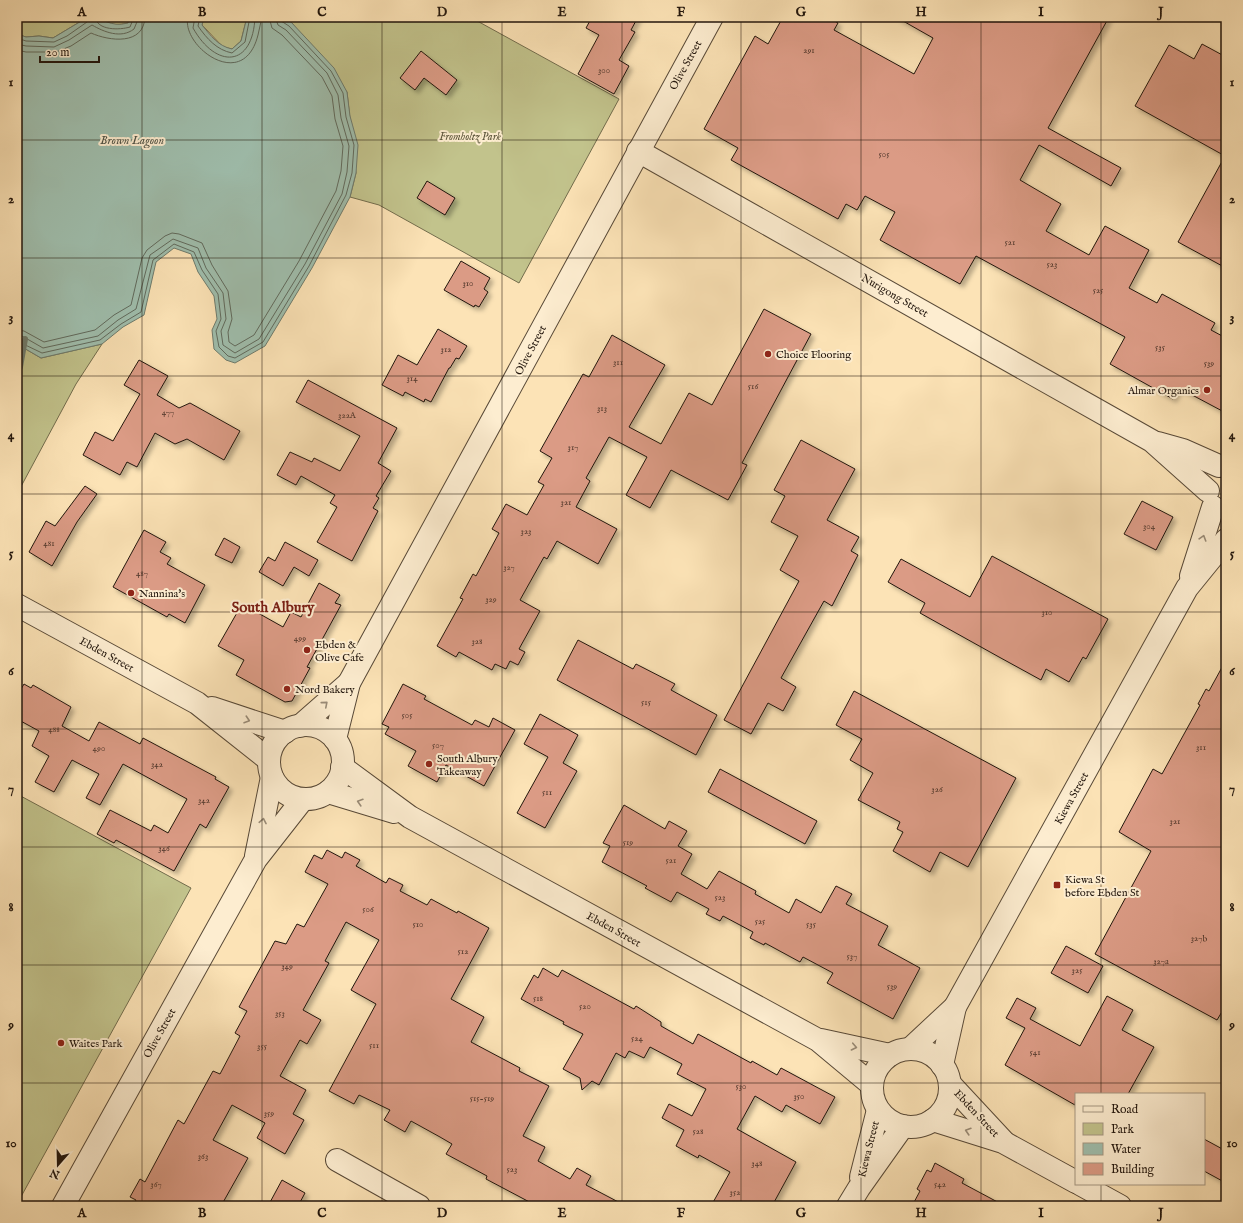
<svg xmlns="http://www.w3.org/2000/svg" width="1243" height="1223" viewBox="0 0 1243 1223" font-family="'IM FELL English',serif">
<defs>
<filter id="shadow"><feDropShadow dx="3.5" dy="3.5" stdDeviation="2" flood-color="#0004"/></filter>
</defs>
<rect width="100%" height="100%" fill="#fce3b6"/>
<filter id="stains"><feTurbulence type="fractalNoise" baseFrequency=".005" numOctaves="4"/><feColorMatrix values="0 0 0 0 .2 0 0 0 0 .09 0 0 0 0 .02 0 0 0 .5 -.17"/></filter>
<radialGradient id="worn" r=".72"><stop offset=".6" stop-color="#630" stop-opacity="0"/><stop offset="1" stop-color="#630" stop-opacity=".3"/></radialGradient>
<g fill="#c2c38c" stroke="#726c4c">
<path d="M17 17H88L53 38 39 36 26 37 17 34Z"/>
<path d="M97 17H131L128 23C116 26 106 25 97 17Z"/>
<path d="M204 17H247L241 41 232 49 223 47 202 25Z"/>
<path d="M280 17H470L619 99 519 283 379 205 350 197 356 173 347 92 291 22Z"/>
<path d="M17 344 41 358 102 344 76 384 17 494Z"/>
<path d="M17 794 191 888 17 1204Z"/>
</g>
<path fill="#9fbead" stroke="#6d7b6d" d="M88 17C104 17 109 28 128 23L131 17H204L202 25C211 36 218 46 232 49L241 41 247 17H280L291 22 334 68 347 92 350 116 358 145 356 173 350 197 312 268 265 346 235 363 226 360 214 349 212 330 217 319 214 296 198 272 191 254 174 248 156 262 144 315 123 327 102 344 41 358 17 344V34L26 37 39 36 53 38Z"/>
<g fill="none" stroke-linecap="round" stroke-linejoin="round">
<g stroke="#606a5d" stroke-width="1">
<path d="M95 17C97 31 120 30 130 27L134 17"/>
<path d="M188 17C180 45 243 94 258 35 259 29 261 23 262 17"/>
<path d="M195 17 193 28C216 69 253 68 255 17"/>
<path d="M200 17 198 26C207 39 217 50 232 53L245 42 250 17"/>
<path d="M17 38 26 41 54 42 67 36 87 22 89 17"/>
<path d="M17 44 26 46 54 47 69 40 92 25C104 32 121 39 134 29L139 17"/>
<path d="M17 50 26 52H56L71 46 91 33C109 41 144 46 145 17"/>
<path d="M17 330 24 331 44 342 95 330 114 315 131 305 142 258 147 250 165 236 172 233 179 234 202 243 212 265 228 291 232 319 228 332 229 342 235 346 254 335 299 261 336 191 341 171 343 146 335 119 332 96 322 77 282 35 272 28 269 17"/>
<path d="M17 336H22L43 348 98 336 118 320 136 309 150 255 173 239 198 248 206 268 223 293 226 319 221 331 223 345 235 353 259 339 305 264 342 194 347 172 349 146 341 118 338 95 327 73 286 30 278 25 275 17"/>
<path d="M17 341 42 353 100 340 121 324 141 312 153 260 174 244 194 252 202 270 218 294 221 319 216 331 219 347 228 356 235 358 263 342 309 266 346 195 352 173 354 145 346 117 343 93 331 71 289 26 281 21 280 17"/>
</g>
<path stroke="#6d7b6d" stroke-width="6" d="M17 373 20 367 25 339"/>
</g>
<g fill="#db9b85" stroke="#22160d" filter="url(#shadow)">
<path d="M592 17H638L631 30 635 32 619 60 629 66 614 94 578 74 599 35 586 28Z"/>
<path d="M783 17H827L838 23 834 30 914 74 933 38 896 17H1109L1048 128 1121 168 1111 186 1039 145 1020 180 1061 204 1046 231 1089 255 1105 226 1149 250 1129 288 1157 303 1162 294 1215 323 1211 330 1226 338V413L1179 388 1173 399 1110 364 1125 337 976 256 960 284 880 240 895 212 865 196 857 210 846 204 838 219 731 160 738 148 704 129 755 36 768 44Z"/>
<path d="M1202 44 1226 57V268L1178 242 1225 156 1135 106 1169 45 1194 59Z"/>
<path d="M421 51 457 80 446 95 424 78 415 90 400 78Z"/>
<path d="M427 181 455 198 445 215 417 198Z"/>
<path d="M461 261 490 278 484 289 488 292 479 307 475 305 474 307 444 290Z"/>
<path d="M764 309 811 334 742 463 747 465 728 500 671 470 650 508 626 495 647 457 609 437 586 478 590 481 576 507 617 529 598 564 557 541 547 559 544 557 520 600 540 611 519 649 525 652 518 665 510 661 506 669 495 664 492 670 459 652 456 657 437 646 463 599 460 598 473 574 476 576 499 533 492 529 506 504 527 515 544 485 538 482 552 458 540 451 583 374 589 377 612 335 665 365 629 427 661 444 689 393 712 405Z"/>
<path d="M438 329 467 346 459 359 456 358 450 368H449L431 402 425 399 424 402 405 392 403 396 382 385 398 355 417 365Z"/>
<path d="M139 360 168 376 157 395 179 408 190 403 240 431 224 460 187 439 175 444 155 433 137 467 127 462 120 475 83 455 95 432 113 441 140 394 124 385Z"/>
<path d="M308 380 397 428 378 463 391 471 376 496 379 498 373 508 378 511 352 561 317 542 337 507 330 503 335 495 301 476 296 485 277 475 290 452 312 462 314 458 340 471 360 436 296 402Z"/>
<path d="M801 440 855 469 827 520 859 537 851 551 858 555 832 606 824 601 781 678 796 687 783 711 768 703 751 734 724 720 799 581 780 570 798 536 771 522 785 496 774 490Z"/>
<path d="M85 486 97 494 77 522 52 566 29 552 46 521 55 526Z"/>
<path d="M1142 501 1173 517 1156 550 1124 534Z"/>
<path d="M144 530 166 542 160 552 171 558 167 564 205 585 185 623 169 614 167 617 113 587Z"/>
<path d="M224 538 240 547 232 563 215 555Z"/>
<path d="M285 542 318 560 309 576 294 567 283 586 259 572 268 557 275 561Z"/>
<path d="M992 556 1108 619 1086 659 1083 657 1069 682 1046 669 1041 680 999 657 920 613 925 603 888 582 901 559 970 597Z"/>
<path d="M319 583 340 595 335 603 341 605 307 667 310 668 292 701 285 702 236 675 244 660 218 646 242 604 283 627 291 612 301 617Z"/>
<path d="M578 640 633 669 636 664 675 684 671 690 717 715 696 755 557 680Z"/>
<path d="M1226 660V1005L1217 1020 1095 954 1151 851 1119 832 1153 769 1162 774 1200 705 1198 704 1206 689 1209 691Z"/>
<path d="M24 684 31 688 33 685 71 707 62 726 89 741 99 722 140 744 143 738 216 777 215 779 229 787 206 828 200 824 174 871 116 840 114 843 97 834 110 810 151 831 154 825 168 833 187 799 123 764 100 805 86 798 99 774 72 760 54 792 35 782 49 756 32 746 39 731 17 719V696Z"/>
<path d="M403 684 426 696 424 699 472 725 475 720 489 727 493 718 515 730 484 786 446 765 437 782 408 766 416 751 385 734 389 727 382 724Z"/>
<path d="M854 691 1016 778 968 867 940 852 930 872 893 851 903 832 897 829 900 822 858 800 873 773 850 760 862 739 836 725Z"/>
<path d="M540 714 578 735 563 763 577 771 545 828 517 813 548 757 524 744Z"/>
<path d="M720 769 817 821 805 844 708 792Z"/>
<path d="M624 805 665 829 669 821 687 831 678 846 692 854 681 874 707 889 719 871 756 891 755 894 789 913 796 899 821 913 836 886 852 894 846 904 888 926 878 945 920 968 893 1019 827 983 833 973 803 957 800 962 765 943 764 945 750 938 753 932 723 916 720 921 706 914 709 909 677 892 671 902 645 888 647 886 602 862 610 846 603 843Z"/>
<path d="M327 850 342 858 345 852 360 860 356 866 386 883 389 878 403 885 400 891 427 905 431 899 457 913 458 911 489 928 451 999 484 1017 471 1042 520 1068 519 1071 549 1086 523 1136 545 1147 538 1161 570 1179 577 1168 591 1176 586 1185 626 1206H537L486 1179 487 1176 446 1154 452 1144 440 1137 411 1121 405 1132 384 1120 390 1110 359 1095 354 1104 329 1091 376 1004 351 990 379 940 346 922 325 961 329 963 303 1010 321 1020 307 1044 300 1040 280 1076 306 1090 293 1114 304 1120 285 1154 257 1138 265 1123 232 1105 213 1140 248 1158 221 1206H133L136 1200 130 1197 140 1179 145 1182 178 1120 184 1124 213 1071 220 1074 240 1036 235 1033 247 1011 239 1007 275 941 286 944 297 924 304 927 328 884 305 872 314 855 322 859Z"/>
<path d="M1066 946 1103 966 1088 993 1051 973Z"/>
<path d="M543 968 558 977 562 970 634 1009 636 1006 661 1022V1026L693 1044 698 1034 751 1063 752 1061 777 1075 781 1068 835 1097 820 1124 786 1105 782 1112 755 1096 737 1129 796 1162 772 1206H711L730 1172 699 1155 698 1158 676 1146 684 1130 662 1118 669 1104 692 1116 706 1089 677 1074 682 1064 650 1047 644 1058 629 1051 625 1058 616 1053 599 1085 592 1081 582 1090 580 1078 563 1069 583 1034 563 1024 564 1022 521 999 534 975 538 978Z"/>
<path d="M1107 996 1133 1010 1122 1030 1154 1047 1128 1094H1076L1075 1105 1005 1065 1025 1028 1006 1018 1017 998 1036 1008 1030 1019 1080 1046Z"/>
<path d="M1204 1139 1226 1151V1183L1204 1171Z"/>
<path d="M935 1163 964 1179 962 1183 1005 1206H912L920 1191 917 1189 927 1170 931 1172Z"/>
<path d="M282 1180 305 1193 298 1206H268Z"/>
</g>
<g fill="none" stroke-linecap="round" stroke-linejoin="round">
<defs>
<g id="minor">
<path d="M638 151 1152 441 1208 491"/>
<path d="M1158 443 1183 450 1219 466"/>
<path d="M1191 576 1213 507"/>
<path d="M17 605 197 703 269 760"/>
<path d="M212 708 285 732"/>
<circle cx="306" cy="762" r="37"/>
<path d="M300 726 349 683"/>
<path d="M335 739 349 683 712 17"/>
<path d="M342 767 410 817 818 1040 872 1085"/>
<path d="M328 792 394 812"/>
<path d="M256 856 272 777"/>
<path d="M821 1040 890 1055"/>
<path d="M911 1048 955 1007"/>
<circle cx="911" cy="1088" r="39"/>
<path d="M942 1065 955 1007 1187 588 1226 540"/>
<path d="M950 1084 1003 1141"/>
<path d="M933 1120 1003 1142 1076 1182"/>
<path d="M337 1160 419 1206"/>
<path d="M861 1177 878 1110"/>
<path d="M1080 1184 1120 1206"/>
<path d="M63 1206 256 859 303 799"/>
<path d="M848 1206 859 1188 903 1126"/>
</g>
</defs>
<use href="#minor" stroke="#584937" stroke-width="24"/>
<use href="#minor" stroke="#fdedd0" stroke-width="22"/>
</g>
<defs><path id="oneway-chevron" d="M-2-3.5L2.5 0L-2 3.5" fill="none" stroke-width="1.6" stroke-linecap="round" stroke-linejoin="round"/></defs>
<g stroke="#9a8c78">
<use href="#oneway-chevron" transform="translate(1203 538) rotate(-73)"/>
<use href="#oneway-chevron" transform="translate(325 704) rotate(-41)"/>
<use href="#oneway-chevron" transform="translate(247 720) rotate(18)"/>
<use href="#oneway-chevron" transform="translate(360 802) rotate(-163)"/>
<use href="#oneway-chevron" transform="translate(263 821) rotate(-79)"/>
<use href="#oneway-chevron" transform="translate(854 1047) rotate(12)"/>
<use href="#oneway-chevron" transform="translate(968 1131) rotate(-163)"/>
</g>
<path fill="none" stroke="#22160d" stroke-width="1" stroke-opacity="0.55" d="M142 17V1206M262 17V1206M382 17V1206M502 17V1206M622 17V1206M741 17V1206M861 17V1206M981 17V1206M1101 17V1094M17 140H1226M17 258H1226M17 376H1226M17 494H1226M17 612H1226M17 729H1226M17 847H1226M17 965H1226M17 1083H1226M1101 1184V1206"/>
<g fill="#8f2418" stroke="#fdedd0" stroke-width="1.5">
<circle cx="768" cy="354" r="4"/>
<circle cx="1207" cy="390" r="4"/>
<circle cx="131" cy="593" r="4"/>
<circle cx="307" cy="650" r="4"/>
<circle cx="287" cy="689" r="4"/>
<circle cx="429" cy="764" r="4"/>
<rect x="1053" y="881" width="8" height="8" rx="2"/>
<circle cx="61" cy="1043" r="4"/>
</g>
<g text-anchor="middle" stroke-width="4" stroke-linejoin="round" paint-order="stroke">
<g font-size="9" fill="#50372b">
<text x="809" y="53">291</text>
<text x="604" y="73">300</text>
<text x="884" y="157">505</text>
<text x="1010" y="245">521</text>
<text x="1052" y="267">523</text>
<text x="468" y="286">310</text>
<text x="1098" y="293">525</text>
<text x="1160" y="350">535</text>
<text x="446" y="352">312</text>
<text x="618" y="365">311</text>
<text x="1209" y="366">539</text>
<text x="412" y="381">314</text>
<text x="753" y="389">516</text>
<text x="602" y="411">313</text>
<text x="168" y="415">477</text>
<text x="347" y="418">322A</text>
<text x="573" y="450">317</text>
<text x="566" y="505">321</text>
<text x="1149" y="529">304</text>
<text x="526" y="534">323</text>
<text x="49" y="546">481</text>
<text x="509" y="570">327</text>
<text x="142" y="576">487</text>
<text x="491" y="602">329</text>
<text x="1047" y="615">310</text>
<text x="300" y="641">499</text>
<text x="477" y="644">328</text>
<text x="646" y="705">515</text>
<text x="407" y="718">505</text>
<text x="54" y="732">488</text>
<text x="438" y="748">507</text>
<text x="1201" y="750">311</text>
<text x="99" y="751">490</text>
<text x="157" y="767">342</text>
<text x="937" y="792">326</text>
<text x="547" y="795">511</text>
<text x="204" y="803">342</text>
<text x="1175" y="824">321</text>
<text x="628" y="845">519</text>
<text x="164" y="851">346</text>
<text x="671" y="863">521</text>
<text x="720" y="900">523</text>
<text x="368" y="912">506</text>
<text x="760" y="924">525</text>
<text x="418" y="927">510</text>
<text x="811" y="927">535</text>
<text x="1199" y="941">327b</text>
<text x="463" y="954">512</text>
<text x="852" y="959">537</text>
<text x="1161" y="964">327a</text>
<text x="287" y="969">349</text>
<text x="1077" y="973">325</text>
<text x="892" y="989">539</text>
<text x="538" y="1001">518</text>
<text x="585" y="1009">520</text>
<text x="280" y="1016">353</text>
<text x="637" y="1041">524</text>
<text x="374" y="1048">511</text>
<text x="262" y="1049">355</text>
<text x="1035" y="1055">541</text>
<text x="741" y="1089">530</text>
<text x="799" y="1099">350</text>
<text x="482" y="1101">515-519</text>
<text x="269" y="1116">359</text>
<text x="698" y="1134">528</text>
<text x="203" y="1159">363</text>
<text x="757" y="1166">348</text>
<text x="512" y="1172">523</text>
<text x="156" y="1187">367</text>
<text x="940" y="1187">542</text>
<text x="735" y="1195">352</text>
</g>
<g font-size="11" fill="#22160d" stroke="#fdedd0">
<text transform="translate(685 65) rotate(-61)" y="4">Olive Street</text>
<text transform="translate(895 295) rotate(30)" y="4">Nurigong Street</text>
<text transform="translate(530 350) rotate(-62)" y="4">Olive Street</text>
<text transform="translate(107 654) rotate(29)" y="4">Ebden Street</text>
<text transform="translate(1071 798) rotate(-61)" y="4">Kiewa Street</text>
<text transform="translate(614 929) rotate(29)" y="4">Ebden Street</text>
<text transform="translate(159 1033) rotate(-61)" y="4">Olive Street</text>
<text transform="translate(977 1113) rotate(47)" y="4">Ebden Street</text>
<text transform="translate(868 1149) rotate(-76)" y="4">Kiewa Street</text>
</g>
<g font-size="11" font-style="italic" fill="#5a5339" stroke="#fdedd0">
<text x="470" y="140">Fromholtz Park</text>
</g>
<g font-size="11" fill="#22160d" stroke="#fdedd0" text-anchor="start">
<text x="776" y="358">Choice Flooring</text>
<text x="1199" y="394" text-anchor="end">Almar Organics</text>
<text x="139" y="597">Nannina's</text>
<text x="315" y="648">Ebden &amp;<tspan x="315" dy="13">Olive Cafe</tspan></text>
<text x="295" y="693">Nord Bakery</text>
<text x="437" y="762">South Albury<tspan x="437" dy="13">Takeaway</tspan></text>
<text x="1065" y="883">Kiewa St<tspan x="1065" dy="13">before Ebden St</tspan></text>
<text x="69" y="1047">Waites Park</text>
</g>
<g font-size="12" font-style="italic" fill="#4e5145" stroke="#fdedd0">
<text x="132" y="144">Brown Lagoon</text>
</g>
<g font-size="15" font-weight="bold" fill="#7a1f14" stroke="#fdedd0">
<text x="273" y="612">South Albury</text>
</g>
</g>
<rect width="1243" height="1223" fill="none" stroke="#fce3b6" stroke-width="44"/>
<rect x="1075" y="1093" width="130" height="92" fill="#fdedd0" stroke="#a59782"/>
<rect x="1083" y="1106" width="20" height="6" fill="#fdedd0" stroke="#a59782"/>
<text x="1111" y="1113" font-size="12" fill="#22160d">Road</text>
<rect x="1083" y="1123" width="20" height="12" fill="#c2c38c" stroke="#a59782"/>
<text x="1111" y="1133" font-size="12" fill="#22160d">Park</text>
<rect x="1083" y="1143" width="20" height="12" fill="#9fbead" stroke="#a59782"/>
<text x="1111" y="1153" font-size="12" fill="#22160d">Water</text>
<rect x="1083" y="1163" width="20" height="12" fill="#db9b85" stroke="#a59782"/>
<text x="1111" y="1173" font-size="12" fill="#22160d">Building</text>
<g transform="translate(58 1165) rotate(200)" stroke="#fdedd0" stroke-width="3" paint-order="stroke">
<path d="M0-3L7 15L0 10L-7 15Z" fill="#22160d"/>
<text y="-6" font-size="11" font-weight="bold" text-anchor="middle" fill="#22160d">N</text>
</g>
<path d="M40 56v6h59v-6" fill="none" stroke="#22160d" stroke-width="2"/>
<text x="46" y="56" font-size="12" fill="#22160d" stroke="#fdedd0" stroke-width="3" paint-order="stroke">20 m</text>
<rect x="22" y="22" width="1199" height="1179" fill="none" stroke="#22160d" stroke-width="1.5"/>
<g font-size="13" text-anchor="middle" font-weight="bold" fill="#22160d">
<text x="82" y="16">A</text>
<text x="202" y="16">B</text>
<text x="322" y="16">C</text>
<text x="442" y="16">D</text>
<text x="562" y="16">E</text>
<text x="681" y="16">F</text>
<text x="801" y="16">G</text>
<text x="921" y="16">H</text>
<text x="1041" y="16">I</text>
<text x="1161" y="16">J</text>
<text x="11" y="86">1</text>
<text x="1232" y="86">1</text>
<text x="11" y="203">2</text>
<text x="1232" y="203">2</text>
<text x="11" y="321">3</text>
<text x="1232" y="321">3</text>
<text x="11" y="439">4</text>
<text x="1232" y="439">4</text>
<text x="11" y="557">5</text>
<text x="1232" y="557">5</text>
<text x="11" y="675">6</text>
<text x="1232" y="675">6</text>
<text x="11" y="793">7</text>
<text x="1232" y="793">7</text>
<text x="11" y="911">8</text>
<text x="1232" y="911">8</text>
<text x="11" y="1029">9</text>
<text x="1232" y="1029">9</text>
<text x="11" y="1147">10</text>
<text x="1232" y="1147">10</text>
<text x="82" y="1217">A</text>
<text x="202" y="1217">B</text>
<text x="322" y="1217">C</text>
<text x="442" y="1217">D</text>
<text x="562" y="1217">E</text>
<text x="681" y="1217">F</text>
<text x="801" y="1217">G</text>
<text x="921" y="1217">H</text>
<text x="1041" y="1217">I</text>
<text x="1161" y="1217">J</text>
</g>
<rect width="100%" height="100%" filter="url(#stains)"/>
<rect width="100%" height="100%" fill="url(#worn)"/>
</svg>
